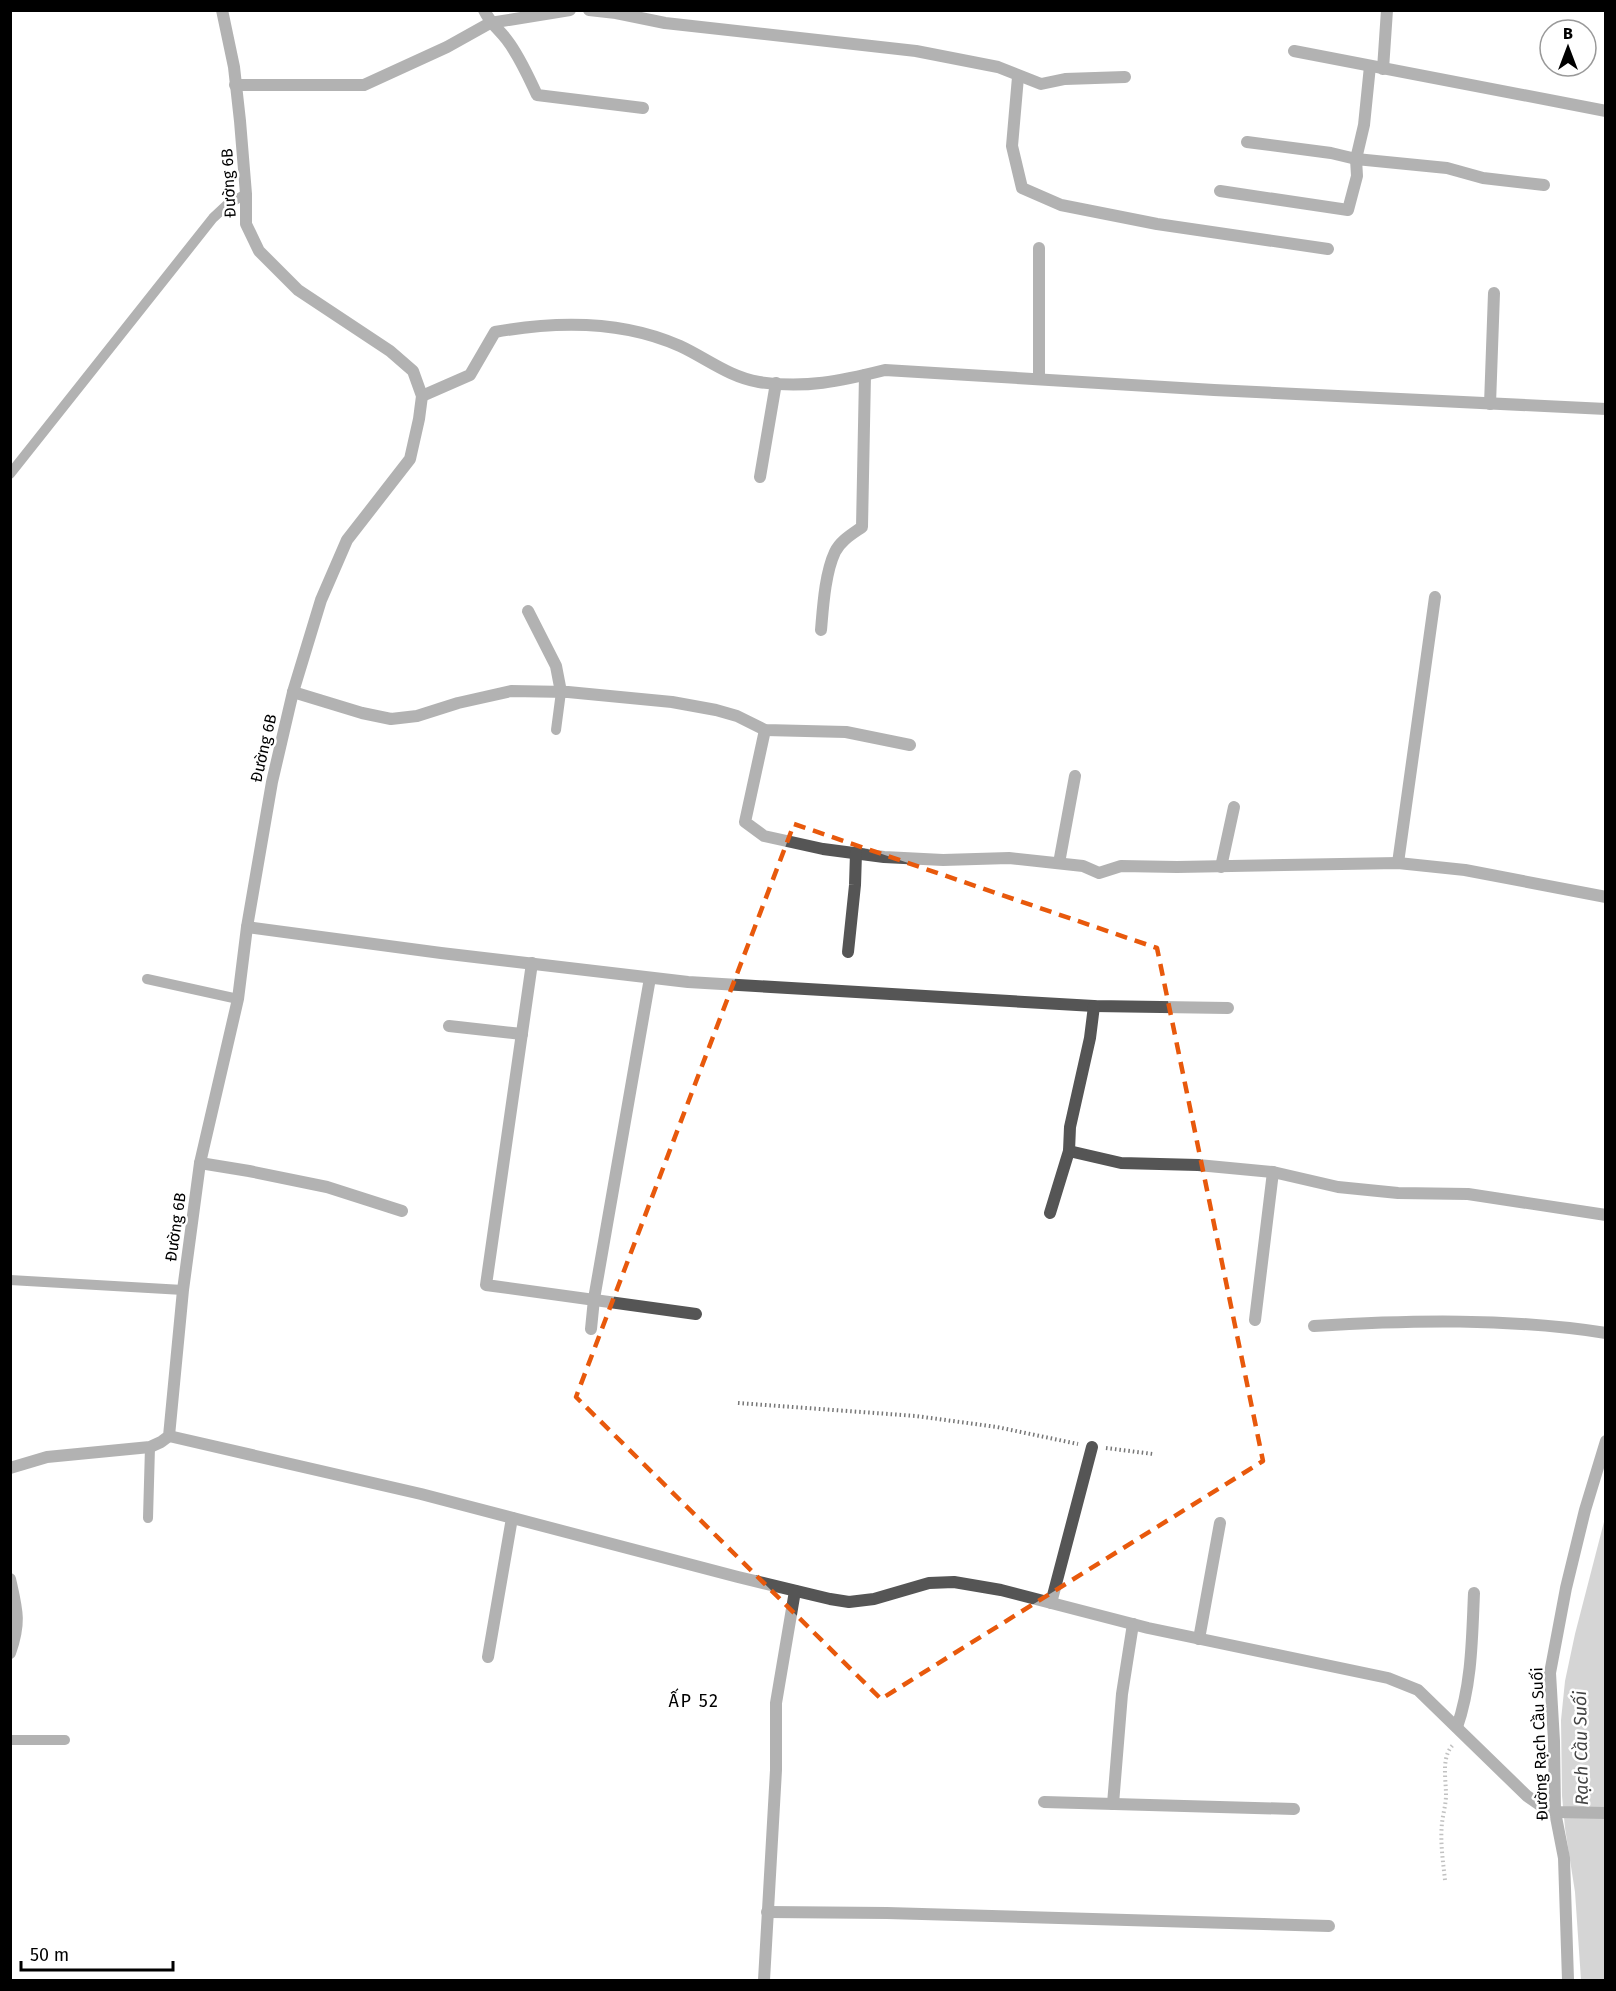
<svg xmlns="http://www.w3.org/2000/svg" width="1616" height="1991" viewBox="0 0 1616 1991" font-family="'Fira Sans',sans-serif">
<rect width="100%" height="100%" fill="#fff"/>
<path fill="#a3a3a3" d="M1605 1518V1980H1581L1575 1892 1565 1828 1562 1796 1561 1720 1565 1681 1575 1634Z"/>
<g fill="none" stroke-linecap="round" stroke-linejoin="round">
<g stroke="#777" stroke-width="4" stroke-dasharray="1.5 3" stroke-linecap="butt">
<path d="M738 1403 916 1416 997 1427 1078 1444"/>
<path d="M1106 1448 1153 1454"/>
<path d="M1445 1880C1443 1861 1440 1842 1442 1823 1443 1814 1446 1804 1446 1795 1446 1779 1441 1757 1453 1745"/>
</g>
<g stroke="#555" stroke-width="10">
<path d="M10 474 213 218 228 204 246 194"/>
<path d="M556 730 561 692"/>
<path d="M147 979 238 999"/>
<path d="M10 1280 183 1290"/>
<path d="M148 1518 150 1447"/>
<path d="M10 1740H65"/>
</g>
<g stroke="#555" stroke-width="12">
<path d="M484 10C492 26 498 28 507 40 520 57 528 76 537 95L643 108"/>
<path d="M589 10 616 13 665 23 916 51 998 67 1041 84 1065 79 1125 77"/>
<path d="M1294 51 1606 111"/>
<path d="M1383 69 1387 10"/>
<path d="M1018 77 1012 146 1022 188 1061 205 1157 224 1328 249"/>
<path d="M235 85H364L447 47 490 23 570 10"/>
<path d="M1247 142 1331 153 1356 159 1364 125 1370 66"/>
<path d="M1220 191 1348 210 1357 176 1356 159 1447 168 1483 178 1544 185"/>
<path d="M1039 248V379"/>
<path d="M422 396 470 375 495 332C556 321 622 320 680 346 706 358 729 377 759 382 805 389 841 381 885 370L1214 390 1606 409"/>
<path d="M1490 404 1494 293"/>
<path d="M760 477 776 383"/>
<path d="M528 611 556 666 561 692"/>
<path d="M821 630C823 607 825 573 835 552 840 541 852 534 862 527L865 375"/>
<path d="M293 692 362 713 391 719 417 716 458 703 511 691 568 692 672 702 716 710 737 716 765 730 846 732 910 745"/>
<path d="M765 730 745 822 764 836 823 849 884 857 943 860 1009 858 1083 866 1099 873 1121 866 1177 867 1398 863 1465 870 1606 897"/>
<path d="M1059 863 1075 776"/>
<path d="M1398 863 1435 597"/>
<path d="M1221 867 1234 807"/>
<path d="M247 927 441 953 688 982 1094 1006 1228 1008"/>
<path d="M848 952 855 885 856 853"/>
<path d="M532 963 486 1285 696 1314"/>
<path d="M449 1026 522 1034"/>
<path d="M1069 1151 1121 1163 1198 1165 1273 1172 1338 1187 1398 1193 1468 1194 1606 1215"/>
<path d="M200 1163 249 1171 327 1187 402 1211"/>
<path d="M1050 1213 1069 1151 1070 1127 1090 1038 1094 1006"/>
<path d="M1255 1320 1273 1172"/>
<path d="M1314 1326C1411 1320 1509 1318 1606 1333"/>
<path d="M591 1329 594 1299 650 978"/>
<path d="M169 1436 421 1494 738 1577 830 1599 849 1602 874 1599 929 1583 954 1582 1001 1590 1148 1628 1388 1678 1418 1690 1527 1796 1543 1807 1557 1812 1606 1813"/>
<path d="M10 1468 47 1457 150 1447 161 1442 169 1436 183 1290 200 1163 238 999 247 927 272 782 293 692 321 600 347 540 410 459 419 419 422 396 413 371 390 351 298 290 259 251 246 224V194L240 121 234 67 222 10"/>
<path d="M10 1579C17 1610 21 1622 10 1653"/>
<path d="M1051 1603 1092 1447"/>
<path d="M1199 1639 1220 1523"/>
<path d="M488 1657 512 1518"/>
<path d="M1457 1727C1472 1684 1472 1638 1474 1593"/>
<path d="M1044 1802 1294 1809"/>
<path d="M1113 1804 1122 1694 1133 1624"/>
<path d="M767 1912 887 1913 1329 1926"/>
<path d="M764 1980 776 1770V1703L795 1591"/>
<path d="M1568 1980 1564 1858 1555 1812 1554 1741 1550 1673 1566 1588 1585 1510 1606 1441"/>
</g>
</g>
<path d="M0 0H1616V1991H0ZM794 824 1157 948 1263 1461 881 1699 576 1397Z" fill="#fff" fill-opacity=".55" fill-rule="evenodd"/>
<path fill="none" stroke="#e8590c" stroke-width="4.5" stroke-dasharray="12 8" stroke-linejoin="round" d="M794 824 1157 948 1263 1461 881 1699 576 1397Z"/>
<g text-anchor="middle" stroke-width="5" stroke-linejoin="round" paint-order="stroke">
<g font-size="16" fill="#000" stroke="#fff">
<text transform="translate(228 183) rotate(-93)" y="6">Đường 6B</text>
<text transform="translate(263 748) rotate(-77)" y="6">Đường 6B</text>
<text transform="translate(175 1227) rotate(-82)" y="6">Đường 6B</text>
<text transform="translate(1539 1744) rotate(-92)" y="6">Đường Rạch Cầu Suối</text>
</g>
<g font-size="18" letter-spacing="1.5" fill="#000" stroke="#fff">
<text x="694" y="1707">ẤP 52</text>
</g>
<g font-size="18" font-style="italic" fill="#444" stroke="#fff">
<text transform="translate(1581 1748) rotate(-91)" y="6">Rạch Cầu Suối</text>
</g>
</g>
<rect width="1616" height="1991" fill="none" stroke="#000000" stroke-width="24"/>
<g transform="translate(1568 48)"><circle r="28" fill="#ffffff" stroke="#999999" stroke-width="1.5"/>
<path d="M0-4.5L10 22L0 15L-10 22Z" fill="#000000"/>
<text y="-9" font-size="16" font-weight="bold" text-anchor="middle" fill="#000000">B</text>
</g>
<path d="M21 1961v9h152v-9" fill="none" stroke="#000000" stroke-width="3"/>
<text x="30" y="1961" font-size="18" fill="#000000" stroke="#ffffff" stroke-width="4.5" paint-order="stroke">50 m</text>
</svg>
